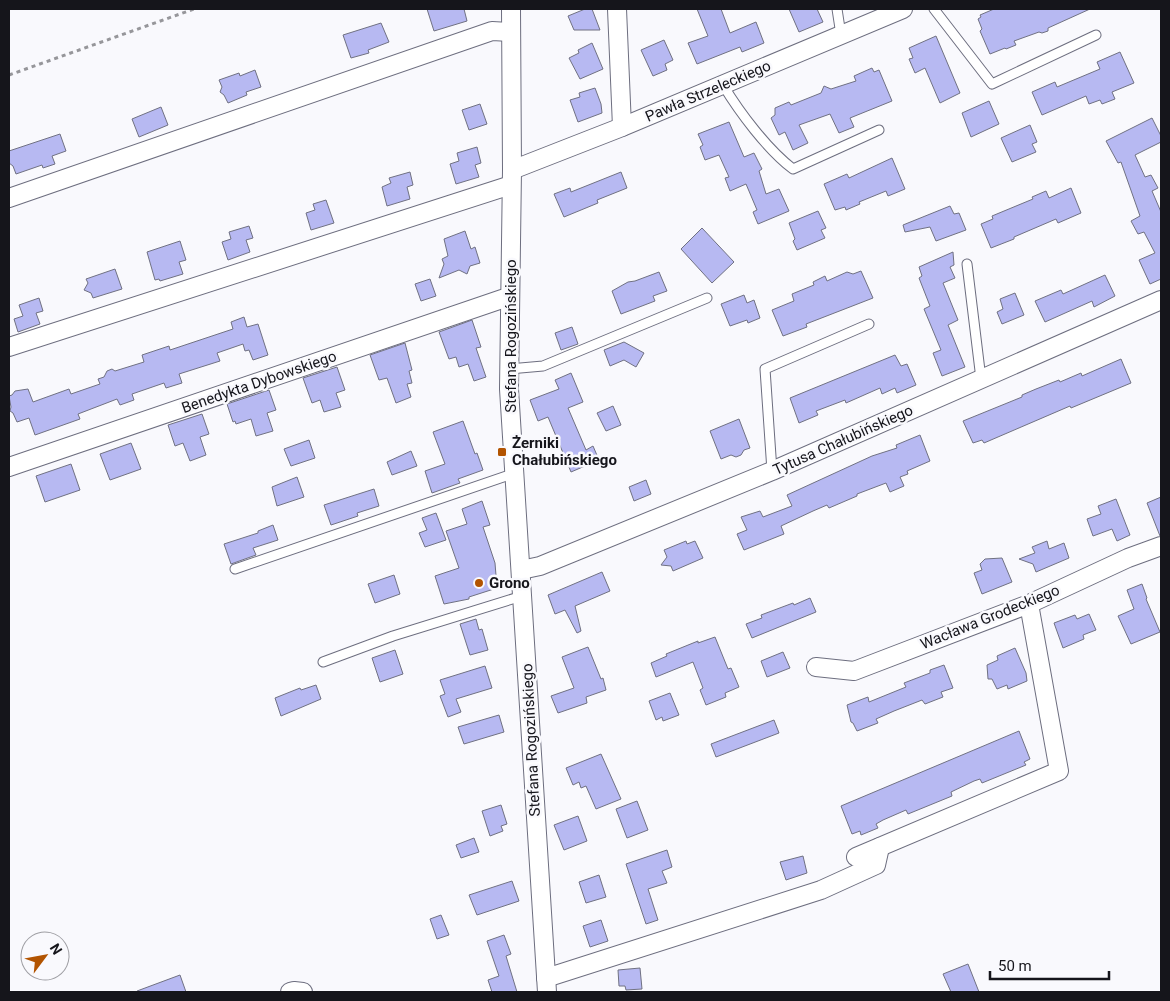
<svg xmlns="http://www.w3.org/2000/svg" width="1170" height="1001" viewBox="0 0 1170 1001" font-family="Roboto,sans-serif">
<rect width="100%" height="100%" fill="#f9f9fd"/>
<g fill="#b7b9f2" stroke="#707182">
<path d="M427 9H464L467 21 434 31Z"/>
<path d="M585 9H592L600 30H574L568 16Z"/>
<path d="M697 9H721L730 33 756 22 764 43 742 52 740 47 697 64 688 43 708 36Z"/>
<path d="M789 9H817L823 22 799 32Z"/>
<path d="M994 9H1090L1048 28V31L1042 33 1039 32 1014 41 1016 45 1006 49 1005 48 990 54 980 31 982 29 978 19 981 17 980 15Z"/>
<path d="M381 23 389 42 368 50 369 53 351 58 343 35Z"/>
<path d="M936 36 960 93 940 103 925 68 915 73 909 59 913 58 909 48Z"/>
<path d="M664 40 673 60 665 64 667 70 653 76 641 50Z"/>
<path d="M592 43 603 69 580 79 569 58 579 53 578 50Z"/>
<path d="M1120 52 1134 83 1112 92 1115 99 1102 104 1100 100 1089 104 1086 96 1042 115 1032 92 1055 82 1057 87 1100 69 1097 62Z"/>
<path d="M872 68 874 72 879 70 892 101 850 118 854 127 839 133 830 114 799 125 808 143 793 150 785 132 779 135 771 118 775 115V108L789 102 791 105 821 93 824 86 831 89 856 81 854 76Z"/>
<path d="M255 70 261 87 246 92 247 95 228 103 224 95 220 92 222 87 219 80 239 73 240 76Z"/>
<path d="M595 88 601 104 602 113 578 122 570 100 580 97 579 93Z"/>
<path d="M989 101 999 124 971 137 962 113Z"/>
<path d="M480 104 487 124 469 130 462 110Z"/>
<path d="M161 107 168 125 139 137 132 119Z"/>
<path d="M1152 118 1161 136V142L1135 155 1145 177 1151 175 1158 188 1152 191 1161 212V279L1150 284 1139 260 1155 253 1144 232 1138 234 1131 221 1140 216 1121 162 1118 163 1106 141Z"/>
<path d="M729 122 744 157 754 153 762 169 759 171 766 194 779 189 789 211 758 224 753 212 757 210 746 184 730 191 725 178 729 177 719 155 705 160 700 147 703 145 698 134Z"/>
<path d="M1030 125 1037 142 1032 144 1036 152 1012 162 1001 138Z"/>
<path d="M60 134 66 151 52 156 55 164 43 168 42 165 16 174 13 166 9 163V151Z"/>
<path d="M477 147 481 163 475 165 479 177 456 184 450 164 459 161 457 153Z"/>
<path d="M892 158 905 189 888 196 886 191 859 202 860 204 846 210 845 207 835 210 824 184 847 174 849 178Z"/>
<path d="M410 172 413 185 407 187 410 199 387 206 382 187 391 183 389 178Z"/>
<path d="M621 172 627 188 597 200 598 203 564 217 554 194 570 188 571 192Z"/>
<path d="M1071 188 1081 213 1058 223 1056 219 1014 237V239L991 248 981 224 993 219 992 216 1033 199 1032 197 1046 191 1049 198Z"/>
<path d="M326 200 334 223 311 230 306 213 315 210 313 204Z"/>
<path d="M950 206 954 214 959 213 966 230 936 241 930 227 905 232 903 225Z"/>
<path d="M818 211 826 228 821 230 825 238 797 250 793 241 795 239 789 223Z"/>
<path d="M249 226 253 238 246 240 250 252 228 260 222 242 231 239 229 232Z"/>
<path d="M702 228 734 262 712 283 681 249Z"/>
<path d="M465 231 471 249 475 247 480 263 470 266 467 274 459 270 439 278 444 264 442 259 448 256 444 239Z"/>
<path d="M180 241 186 260 179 262 183 274 160 281 159 279 155 280 147 252Z"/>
<path d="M953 252 954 265 950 267 955 278 943 283 958 320 948 325 965 367 942 376 933 353 941 350 924 309 930 306 919 278 922 276 919 267Z"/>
<path d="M115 269 122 289 93 298 91 293 84 290 88 283 86 279Z"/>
<path d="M861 271 873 298 806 324 807 327 783 336 772 310 794 301 792 294 814 285 813 282 825 276 827 281 847 272 853 274Z"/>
<path d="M659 272 667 291 653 296 655 301 621 314 612 291 628 282 635 281Z"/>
<path d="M1105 275 1115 296 1094 307 1092 301 1045 322 1035 301 1061 290 1063 294Z"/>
<path d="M430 279 436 296 421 301 415 284Z"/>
<path d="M1015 293 1024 315 1002 324 997 312 1003 309 1000 299Z"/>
<path d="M744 295 747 303 754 300 760 318 748 323 747 320 730 326 721 304Z"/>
<path d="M39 298 43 311 36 313 40 324 18 332 14 319 23 316 19 305Z"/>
<path d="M244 317 247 327 258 324 268 355 253 360 249 350 245 351 243 344 217 353 220 361 179 374 182 383 166 388 164 383 132 394 134 400 120 405 117 399 78 414 80 419 35 435 29 418 17 422 13 413 10 411 11 407 9 396 12 395 15 391 28 389 33 402 69 389 71 394 100 384 98 379 104 377 107 371 112 369 115 371 144 362 142 355 169 346 170 350 233 329 231 322Z"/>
<path d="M472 320 481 347 476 348 486 377 474 381 468 364 459 367 456 357 449 359 439 332Z"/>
<path d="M572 327 578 344 561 350 555 333Z"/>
<path d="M624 342 644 353 636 367 624 360 610 366 604 350Z"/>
<path d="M405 343 412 370 409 371 412 383 407 384 411 397 396 403 387 378 379 380 370 355Z"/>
<path d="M895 355 901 366 907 364 916 385 897 393 895 388 882 394 880 388 846 403 845 400 816 411 818 415 799 423 790 398Z"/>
<path d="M1121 359 1131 383 1071 408 1070 406 984 443 982 440 973 443 963 421 1022 397V395L1036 389 1059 380 1060 382 1081 373 1082 376Z"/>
<path d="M337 367 345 390 336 393 341 407 324 412 320 400 312 403 303 378Z"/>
<path d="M571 373 583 402 568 408 586 450 593 446 599 460 571 472 548 417 538 421 530 400 559 389 555 380Z"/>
<path d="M269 390 276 410 267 413 273 431 256 436 251 419 236 424 235 421 233 422 227 404Z"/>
<path d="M613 406 621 425 606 431 597 413Z"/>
<path d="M202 414 209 434 200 437 206 455 190 461 183 443 175 446 168 425Z"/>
<path d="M739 419 750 448 744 450 741 455 736 457 731 455 721 459 710 431Z"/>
<path d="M463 421 475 454 477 453 483 470 458 479 460 483 432 493 425 471 445 464 433 432Z"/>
<path d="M920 435 930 461 907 471 908 474 900 477 904 486 890 492 886 483 857 494V496L829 508 827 505 813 511 781 526 784 534 744 550 737 534 747 530 741 517 760 511 763 517 792 506 787 495 872 456 897 448 896 445Z"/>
<path d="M309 440 315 458 291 466 284 449Z"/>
<path d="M131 443 141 469 110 480 100 454Z"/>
<path d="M411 451 417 466 392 475 387 462Z"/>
<path d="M71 464 80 490 45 502 36 476Z"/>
<path d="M297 477 304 497 277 506 272 487Z"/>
<path d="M646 480 651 494 634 501 629 487Z"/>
<path d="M374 489 379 506 357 513 358 516 331 525 324 505Z"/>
<path d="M1161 497V536H1160L1147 503Z"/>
<path d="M1116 499 1130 535 1117 541 1112 529 1093 536 1087 519 1101 514 1098 506Z"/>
<path d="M482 501 490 525 483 527 495 563 497 588 469 597V599L444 604 435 576 459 568 446 531 467 524 462 509Z"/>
<path d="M436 513 446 540 425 547 419 533 427 530 422 518Z"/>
<path d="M273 525 278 540 253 548 256 555 231 564 224 544 258 533V531Z"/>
<path d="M686 541 687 544 695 541 703 558 673 571 671 566 661 565 667 557 664 550Z"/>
<path d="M1047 541 1049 549 1064 543 1069 558 1036 572 1033 564 1019 559 1035 553 1032 547Z"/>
<path d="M1002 558 1012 582 982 594 974 573 982 570 980 564 985 559Z"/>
<path d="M602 572 610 591 575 606 581 631 577 633 565 610 555 614 548 595Z"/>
<path d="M394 575 400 594 375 603 368 584Z"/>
<path d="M1142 584 1147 598 1146 599 1160 632 1131 644 1118 616 1134 609 1127 590Z"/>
<path d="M810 598 816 612 752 638 746 624 762 618 761 615 793 603 794 605Z"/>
<path d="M1089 614 1096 630 1083 635 1084 639 1063 648 1054 623 1075 615 1077 619Z"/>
<path d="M476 619 479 630 482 629 488 650 470 655 460 624Z"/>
<path d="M715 637 728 669 731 668 739 687 725 693 726 697 706 705 700 690 703 688 693 662 656 677 651 663 667 656 666 654 698 641V643Z"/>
<path d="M588 647 601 679 603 678 606 690 586 697 587 703 558 713 551 696 574 688 562 657Z"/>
<path d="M1015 648 1026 673 1027 681 1008 689 1007 685 997 689 992 679H988L987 665 998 660 997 656Z"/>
<path d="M395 650 403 674 380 682 372 658Z"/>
<path d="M783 652 790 668 767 677 761 661Z"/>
<path d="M944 665 953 688 941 692 943 697 925 704 922 700 894 711 876 719 878 723 857 731 853 723 851 722 847 705 868 697 869 702 906 687 904 683 930 673V670Z"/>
<path d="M485 666 492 688 456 699 461 712 448 717 440 696 445 694 440 680Z"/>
<path d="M316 685 321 699 281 716 275 698 300 688 301 690Z"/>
<path d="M670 693 679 715 663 721 662 717 656 720 649 701Z"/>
<path d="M499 715 504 732 464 744 458 727Z"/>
<path d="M774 720 779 733 716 757 711 744Z"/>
<path d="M1019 731 1030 759 1024 762 1026 765 982 783 980 779 974 781 951 792 952 796 908 814 906 810 883 820 876 824 878 828 861 835 860 831 852 834 841 806Z"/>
<path d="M601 754 621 799 596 809 586 786 581 788 579 782 573 785 566 768Z"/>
<path d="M637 801 648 830 627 838 616 809Z"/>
<path d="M501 805 507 824 501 826 503 831 490 836 482 811Z"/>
<path d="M578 816 587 841 564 850 554 825Z"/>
<path d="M474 838 479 852 461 858 456 845Z"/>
<path d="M667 850 672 867 662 871 667 883 648 889 658 920 646 924 626 864Z"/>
<path d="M803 856 807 873 786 880 780 862Z"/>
<path d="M599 875 606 897 586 903 579 882Z"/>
<path d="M512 881 519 901 477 915 469 895Z"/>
<path d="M441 915 449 935 437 939 430 919Z"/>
<path d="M601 920 608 941 590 947 583 926Z"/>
<path d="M504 935 511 954 506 956 517 992H492L488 980 499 976 487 941Z"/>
<path d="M968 964 979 992H951L943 974Z"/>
<path d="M640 968 642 989 626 990 625 986H619L618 970Z"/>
<path d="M180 975 186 992H137V991Z"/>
</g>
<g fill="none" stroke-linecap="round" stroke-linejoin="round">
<defs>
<g id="service">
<path d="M837 9 841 35"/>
<path d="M934 9 992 84 1096 35"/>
<path d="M723 85C740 113 767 149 793 169L879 130"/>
<path d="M967 264 981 379"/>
<path d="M509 369 543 366 707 298"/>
<path d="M772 471 765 369 869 324"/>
<path d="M235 569 515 473"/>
<path d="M323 662 393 636 522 596"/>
</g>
<g id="minor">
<path d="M511 9 512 170 509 389 547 992"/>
<path d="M617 9 622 127"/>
<path d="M512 170 622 127 903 9"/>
<path d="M9 198 492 31 511 32"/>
<path d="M9 347 511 185"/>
<path d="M9 467 502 299 509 298"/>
<path d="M521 570 540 566 772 471 1161 300"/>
<path d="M816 667 854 671 1029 604 1128 558 1161 546"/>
<path d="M856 857 1059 771 1029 604"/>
<path d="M546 978 821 890 876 865 880 847"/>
<path d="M290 992 294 991 303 992"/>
</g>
</defs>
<use href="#service" stroke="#6d6e7f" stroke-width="11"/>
<use href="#minor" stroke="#6d6e7f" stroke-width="20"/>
<path stroke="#96969a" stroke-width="3" stroke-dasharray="4 4" stroke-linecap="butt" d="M9 75 194 9"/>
<use href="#service" stroke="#fff" stroke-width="9"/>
<use href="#minor" stroke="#fff" stroke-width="18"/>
</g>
<g fill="#b25401" stroke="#f9f9fd" stroke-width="2">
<rect x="497" y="447" width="10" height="10" rx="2.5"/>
<circle cx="479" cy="583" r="5"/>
</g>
<g text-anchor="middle" stroke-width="5" stroke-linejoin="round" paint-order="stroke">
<g font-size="15" fill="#15151b" stroke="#f9f9fd">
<text transform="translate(708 91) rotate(-23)" y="5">Pawła Strzeleckiego</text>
<text transform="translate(511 336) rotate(-90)" y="5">Stefana Rogozińskiego</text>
<text transform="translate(259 382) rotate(-19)" y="5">Benedykta Dybowskiego</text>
<text transform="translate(843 440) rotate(-24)" y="5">Tytusa Chałubińskiego</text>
<text transform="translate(990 617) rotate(-22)" y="5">Wacława Grodeckiego</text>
<text transform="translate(531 740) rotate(-93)" y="5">Stefana Rogozińskiego</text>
</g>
<g font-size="15" font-weight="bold" fill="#15151b" stroke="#f9f9fd" text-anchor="start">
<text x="512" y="448">Żerniki<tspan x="512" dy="17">Chałubińskiego</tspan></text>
<text x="489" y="588">Grono</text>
</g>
</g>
<rect width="1170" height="1001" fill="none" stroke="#15151b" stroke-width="20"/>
<g transform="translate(45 956) rotate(58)"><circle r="24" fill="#f9f9fd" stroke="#9e9ea3"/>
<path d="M0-4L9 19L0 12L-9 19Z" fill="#b25401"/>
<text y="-8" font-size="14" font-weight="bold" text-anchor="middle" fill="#15151b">N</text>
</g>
<path d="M990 971v8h119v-8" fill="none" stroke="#15151b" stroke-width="2.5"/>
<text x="998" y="971" font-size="15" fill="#15151b" stroke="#f9f9fd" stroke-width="4" paint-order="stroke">50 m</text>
</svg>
